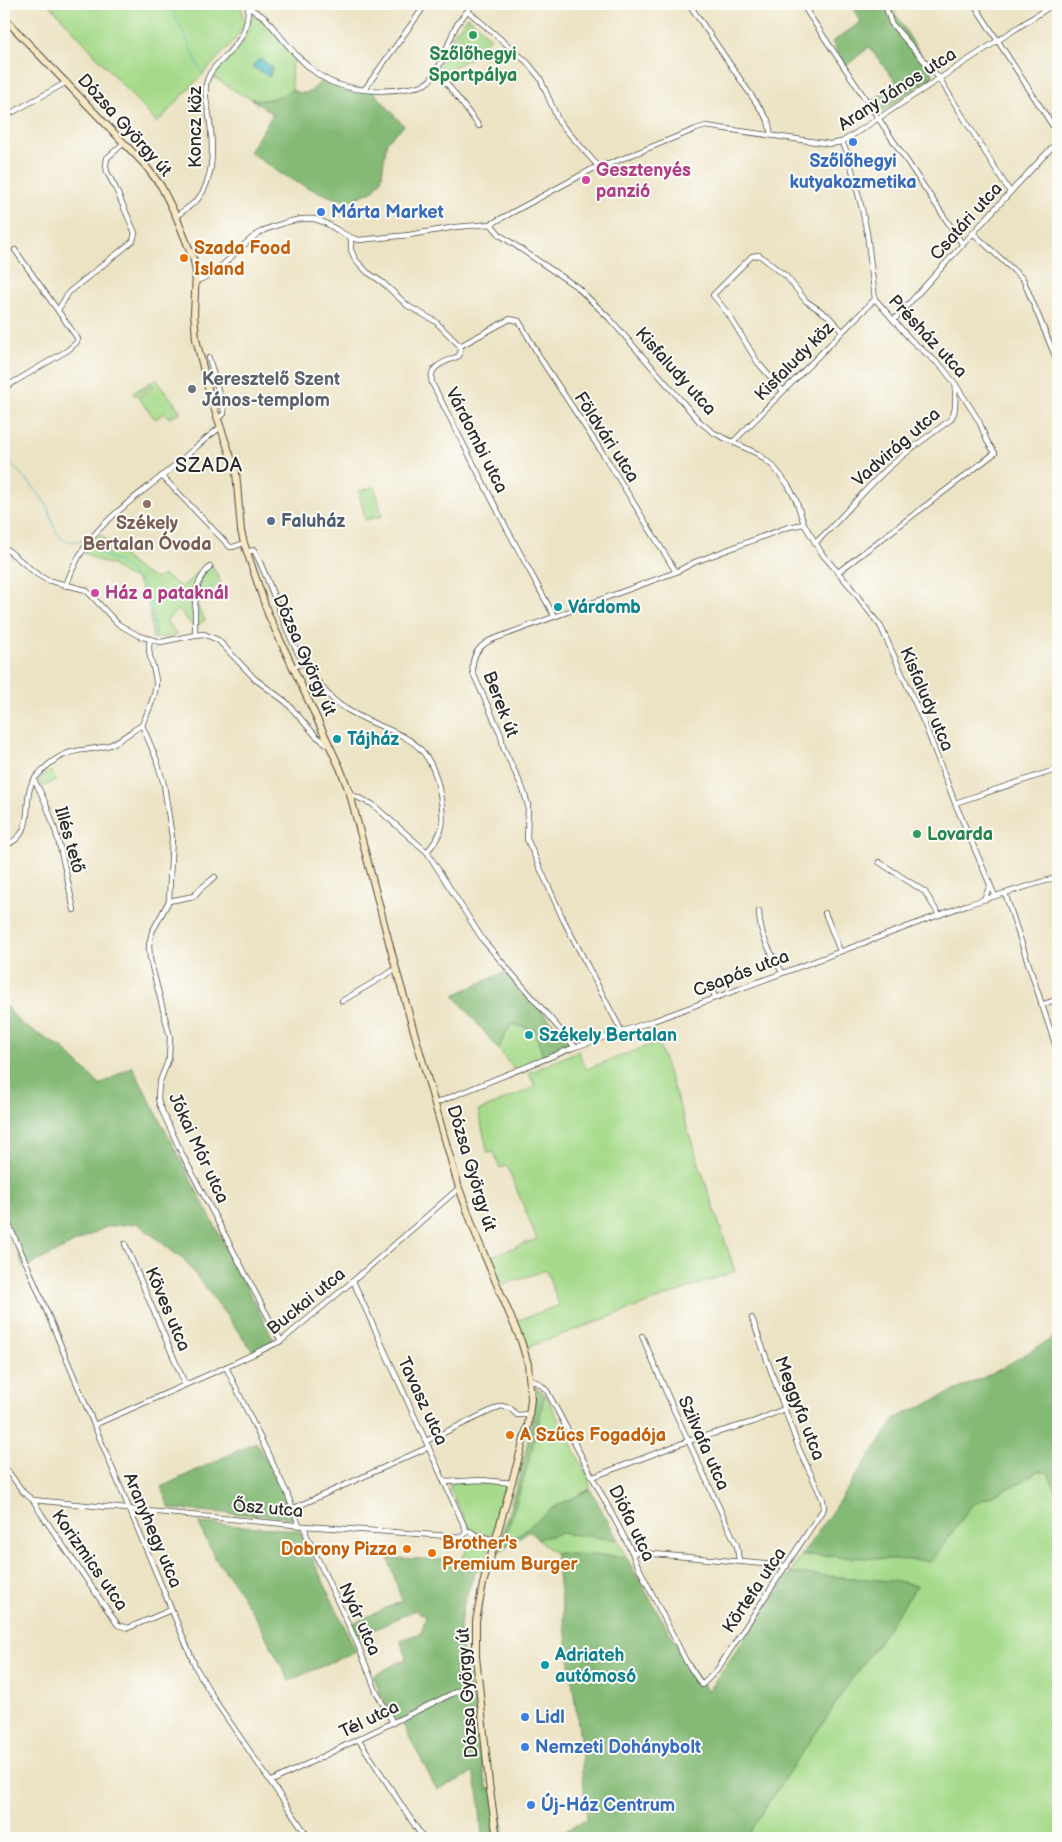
<svg xmlns="http://www.w3.org/2000/svg" width="1062" height="1842" viewBox="0 0 1062 1842" font-family="'Balsamiq Sans',sans-serif">
<rect width="100%" height="100%" fill="#fdfcf7"/>
<filter id="ink" filterUnits="userSpaceOnUse"><feTurbulence type="fractalNoise" baseFrequency=".02" numOctaves="2"/><feDisplacementMap in="SourceGraphic" scale="10" xChannelSelector="R" yChannelSelector="G"/><feConvolveMatrix kernelMatrix="1 2 1 2 8 2 1 2 1" color-interpolation-filters="sRGB"/></filter>
<filter id="wash" filterUnits="userSpaceOnUse"><feTurbulence type="fractalNoise" baseFrequency=".0096" numOctaves="4" result="noise"/><feDisplacementMap in="SourceGraphic" scale="20" xChannelSelector="R" yChannelSelector="G"/><feGaussianBlur stdDeviation="1.12" result="paint"/><feColorMatrix in="noise" values="0 0 0 0 0 0 0 0 0 0 0 0 0 0 0 0 0 1.4 0 .05"/><feComposite in="paint" operator="in"/></filter>
<g filter="url(#wash)">
<rect width="100%" height="100%" fill="#ece3c4"/>
<g fill="#a6da8a" stroke="#68825a">
<path d="M49 4H241L244 23 239 33 233 42 157 123Z"/>
<path d="M255 15 262 16 296 57V60L291 66 292 90C254 110 246 96 213 77 221 62 235 53 244 40 249 31 247 20 255 15Z"/>
<path d="M468 17 491 38 477 52 455 32Z"/>
<path d="M453 33 476 55 441 74 437 71Z"/>
<path d="M156 379 181 412 169 418 165 413 155 419 138 397 154 387 153 385 135 396 133 393Z"/>
<path d="M375 487 382 516 365 520 359 491Z"/>
<path d="M100 534C119 549 133 570 156 579L163 575 182 587 210 562 221 582 196 601V605L205 620 198 625 192 626 179 610 166 620 178 635 169 637 153 638 148 601 136 579 124 574 112 565 99 561 84 553Z"/>
<path d="M51 771 56 780 43 787 38 779Z"/>
<path d="M511 1024 534 1030 544 1059 515 1071 498 1049Z"/>
<path d="M658 1042 735 1271 528 1347 517 1321 559 1305 546 1270 503 1285 489 1257 537 1239 507 1166 500 1168 494 1152 488 1153 478 1111 535 1087 529 1073 578 1051 586 1069Z"/>
<path d="M545 1394 589 1478 590 1489 553 1508 506 1545 503 1544 529 1461Z"/>
<path d="M1038 1471 1048 1472 1058 1498V1838H747C771 1796 799 1757 827 1717 837 1703 845 1686 857 1673L917 1586 903 1582 790 1573 802 1555 932 1561 972 1505 1023 1481Z"/>
<path d="M455 1482H499L508 1484 495 1531C488 1538 476 1532 469 1528L450 1489V1485Z"/>
<path d="M561 1533 618 1540 626 1557 555 1553 537 1539Z"/>
<path d="M480 1539 488 1540 490 1546 483 1573C474 1570 471 1563 462 1560L467 1549 475 1545Z"/>
</g>
<g fill="#84ba76" stroke="#587250">
<path d="M852 4H889L934 76 878 114 870 102 897 83 869 47 845 67 832 42 861 22Z"/>
<path d="M323 78 336 85 372 90 404 126 387 141 381 180 374 190 350 201 334 198 306 187 283 175 249 152 273 114 251 99C269 102 276 98 292 90 308 97 313 91 323 78Z"/>
<path d="M507 971 572 1045 544 1059 534 1030 511 1024 498 1049 454 995Z"/>
<path d="M4 1004 21 1024 64 1049 100 1085 132 1066 274 1340 253 1351 186 1262 137 1223 106 1227 24 1268 4 1213Z"/>
<path d="M1058 1335V1498L1048 1472 1038 1471 1023 1481 972 1505 932 1561 802 1555 896 1418 995 1372Z"/>
<path d="M536 1387 545 1394 529 1461 503 1544H506L553 1508 590 1489 618 1540 561 1533 537 1539 529 1531 496 1554C512 1499 532 1444 536 1387Z"/>
<path d="M256 1442 288 1501 294 1518 170 1509 161 1487Z"/>
<path d="M199 1523 299 1530 356 1651 289 1681 258 1621 232 1580 216 1560 204 1536Z"/>
<path d="M555 1553 626 1557 686 1661 708 1691 790 1573 903 1582 917 1586 857 1673C845 1686 837 1703 827 1717 799 1757 771 1796 747 1838H553L587 1819 582 1771V1754Z"/>
<path d="M388 1558 462 1560 469 1562 476 1571C467 1592 457 1618 461 1642 465 1662 471 1682 474 1702 478 1731 480 1761 488 1789L497 1788 505 1838H482L479 1796 473 1773 437 1790 402 1723 391 1716 373 1676 407 1658 400 1640 421 1633 426 1616 415 1610 357 1638 351 1624 402 1601Z"/>
</g>
<path fill="#48b6c2" stroke="#3a7076" d="M261 59 272 67 270 77 252 67 257 61Z"/>
<g fill="none" stroke-linecap="round" stroke-linejoin="round">
<g stroke="#48b6c2" stroke-width="1">
<path d="M170 4 203 75"/>
<path d="M4 458C17 470 41 492 48 508 52 518 53 530 61 538 67 544 80 540 88 541"/>
<path d="M91 542 103 555 119 562 142 583 151 601 156 638"/>
<path d="M152 652 157 648V644"/>
</g>
</g>
</g>
<g filter="url(#ink)">
<g fill="none" stroke-linecap="round" stroke-linejoin="round">
<defs>
<g id="minor">
<path d="M246 4C249 10 260 13 266 19 283 39 300 63 322 77 345 92 384 93 410 88 415 87 421 86 425 84 439 77 448 42 455 28 460 19 467 12 473 4"/>
<path d="M689 4 768 120 771 135"/>
<path d="M802 4 963 245"/>
<path d="M885 4 891 23 939 78 1010 192"/>
<path d="M974 4 1058 134"/>
<path d="M468 11 527 62 540 78 559 122 598 166"/>
<path d="M435 74 442 77 479 126"/>
<path d="M364 90 426 4"/>
<path d="M4 117 67 82"/>
<path d="M176 216C183 211 191 206 197 200 216 178 213 142 209 115 207 103 203 90 208 78 211 70 216 65 222 60 239 42 248 33 248 7"/>
<path d="M491 224 500 235 577 287 609 318 700 422 714 433 758 454 773 466 788 485 796 500 804 524 823 555 849 585 881 627 925 725 955 803 995 896"/>
<path d="M974 234 1023 279 1058 363"/>
<path d="M351 239V250L355 259 367 272 382 282 408 306 435 321 460 346 461 350 459 356C446 362 428 365 432 383L505 525 554 616"/>
<path d="M196 281C222 273 237 247 259 233 267 228 276 226 284 223 294 220 304 218 314 219 331 222 342 237 359 240L409 235 456 227 491 224 598 166 609 164 696 129 706 126 719 128 830 144 842 142 1054 4"/>
<path d="M58 310 69 292 133 241 135 233 115 187 107 172 106 165 107 158 124 143"/>
<path d="M894 320C949 260 1002 200 1058 141"/>
<path d="M460 346 510 319 519 321 542 361 609 463 676 572"/>
<path d="M209 358 224 411V414L218 418"/>
<path d="M4 378 8 385"/>
<path d="M4 388 68 350 76 343 78 339 15 250"/>
<path d="M783 391 758 363 729 315 713 295 752 256 759 255 787 277 806 301 828 316 842 331"/>
<path d="M733 442 875 299"/>
<path d="M162 476 230 547H233L244 543"/>
<path d="M815 543C840 521 859 495 883 473 903 453 928 437 950 420 958 411 954 396 956 385"/>
<path d="M4 547 38 575 47 580 86 590 118 624 139 636 161 642 195 635 204 634 218 640 255 679 286 702 316 736 328 745"/>
<path d="M247 552 254 550C273 586 282 627 303 662"/>
<path d="M838 572 995 453 987 441 979 421 956 385 942 367 911 340 875 299 867 233 862 209 848 154 842 142"/>
<path d="M66 586C85 526 130 504 174 466 190 453 204 439 221 427"/>
<path d="M195 635C196 611 190 585 210 567"/>
<path d="M150 640C146 656 156 668 156 683 156 697 147 713 142 725L156 758 164 785 172 837 169 901 152 932 149 945 150 959 170 1037 169 1058 159 1084 158 1097 159 1104 183 1156 281 1341"/>
<path d="M293 668 303 662C316 677 323 693 340 705 389 739 431 726 441 800 445 825 443 833 427 852"/>
<path d="M34 780C57 819 64 866 74 910"/>
<path d="M350 794 372 804 427 852 483 940 575 1047"/>
<path d="M955 803 1058 769"/>
<path d="M4 846C41 832 18 797 36 777 48 763 63 752 82 750 92 749 103 748 112 744 122 739 132 731 142 725"/>
<path d="M879 862 925 892 939 915"/>
<path d="M1005 893 1058 1053"/>
<path d="M984 899 990 886"/>
<path d="M169 901 194 896 200 889 215 877"/>
<path d="M759 911C759 934 770 952 782 972"/>
<path d="M825 913 840 951"/>
<path d="M710 984 715 997"/>
<path d="M342 1001 396 969"/>
<path d="M1041 1005 1058 999"/>
<path d="M622 1032 563 919 527 839 528 805 523 789 503 747 501 735 473 673C471 658 477 647 491 640L676 572 695 562 788 527 804 524"/>
<path d="M436 1103 575 1047 653 1021 966 905 1058 877"/>
<path d="M4 1214 28 1267 196 1668 216 1702 309 1838"/>
<path d="M125 1244 185 1384"/>
<path d="M353 1281 467 1532"/>
<path d="M642 1336 674 1410 737 1546 739 1561"/>
<path d="M226 1367 287 1493 299 1525"/>
<path d="M531 1379 541 1385 547 1391 632 1552 635 1560 686 1661 702 1685 717 1670 824 1508 823 1500 799 1449 752 1318"/>
<path d="M94 1425 226 1367 281 1341 353 1281 459 1188"/>
<path d="M426 1441 501 1406 510 1408 517 1415 530 1414"/>
<path d="M4 1466 24 1493 33 1500 42 1515 118 1625 128 1628 171 1610"/>
<path d="M593 1477 688 1441 753 1422 784 1409"/>
<path d="M444 1482 482 1480 512 1483"/>
<path d="M33 1500 305 1526 463 1537 465 1533 470 1531 475 1535 496 1540"/>
<path d="M294 1508 429 1447"/>
<path d="M305 1526 306 1534 358 1645 376 1691 393 1723"/>
<path d="M632 1552 787 1566"/>
<path d="M359 1740 423 1838"/>
<path d="M272 1781 470 1685 479 1684"/>
</g>
<path id="secondary" d="M4 18 145 165 161 186 176 216 194 261 196 272 194 313 196 339 210 396 236 472 241 531 244 543 268 614 340 768 350 794 396 969 459 1188 478 1240 521 1341 528 1364 531 1399 528 1425 483 1584 476 1621V1657L479 1684 489 1784 497 1838"/>
</defs>
<use href="#minor" stroke="#484742" stroke-width="6"/>
<use href="#secondary" stroke="#484742" stroke-width="8"/>
<use href="#minor" stroke="#fff" stroke-width="4.5"/>
<use href="#secondary" stroke="#f7e8c3" stroke-width="6"/>
</g>
</g>
<g fill="#2e9e5b" stroke="#fdfcf7" stroke-width="2">
<circle cx="473" cy="35" r="5"/>
<circle cx="917" cy="834" r="5"/>
</g>
<g fill="#3f7fe0" stroke="#fdfcf7" stroke-width="2">
<circle cx="853" cy="142" r="5"/>
<circle cx="321" cy="212" r="5"/>
<circle cx="525" cy="1717" r="5"/>
<circle cx="525" cy="1747" r="5"/>
<circle cx="531" cy="1805" r="5"/>
</g>
<g fill="#d1479c" stroke="#fdfcf7" stroke-width="2">
<circle cx="586" cy="180" r="5"/>
<circle cx="95" cy="593" r="5"/>
</g>
<g fill="#e8710a" stroke="#fdfcf7" stroke-width="2">
<circle cx="184" cy="258" r="5"/>
<circle cx="510" cy="1435" r="5"/>
<circle cx="407" cy="1549" r="5"/>
<circle cx="432" cy="1553" r="5"/>
</g>
<circle fill="#6b7280" stroke="#fdfcf7" stroke-width="2" cx="192" cy="389" r="5"/>
<circle fill="#8d6e63" stroke="#fdfcf7" stroke-width="2" cx="147" cy="504" r="5"/>
<circle fill="#5c6f8a" stroke="#fdfcf7" stroke-width="2" cx="271" cy="521" r="5"/>
<g fill="#0f9aa8" stroke="#fdfcf7" stroke-width="2">
<circle cx="558" cy="607" r="5"/>
<circle cx="337" cy="739" r="5"/>
<circle cx="529" cy="1035" r="5"/>
<circle cx="545" cy="1665" r="5"/>
</g>
<g text-anchor="middle" stroke-width="4" stroke-linejoin="round" paint-order="stroke">
<g font-size="18" font-weight="bold" fill="#27864d" stroke="#fdfcf7">
<text x="473" y="60">Szőlőhegyi<tspan x="473" dy="21">Sportpálya</tspan></text>
<text x="927" y="840" text-anchor="start">Lovarda</text>
</g>
<g font-size="18" fill="#2b2b2b" stroke="#fdfcf7">
<text transform="translate(897 89) rotate(-33)" y="6">Arany János utca</text>
<text transform="translate(125 125) rotate(48)" y="6">Dózsa György út</text>
<text transform="translate(195 127) rotate(-90)" y="6">Koncz köz</text>
<text transform="translate(966 221) rotate(-48)" y="6">Csatári utca</text>
<text transform="translate(928 336) rotate(47)" y="6">Présház utca</text>
<text transform="translate(794 361) rotate(-45)" y="6">Kisfaludy köz</text>
<text transform="translate(676 371) rotate(48)" y="6">Kisfaludy utca</text>
<text transform="translate(607 437) rotate(57)" y="6">Földvári utca</text>
<text transform="translate(477 440) rotate(63)" y="6">Várdombi utca</text>
<text transform="translate(896 447) rotate(-41)" y="6">Vadvirág utca</text>
<text transform="translate(305 655) rotate(66)" y="6">Dózsa György út</text>
<text transform="translate(927 699) rotate(67)" y="6">Kisfaludy utca</text>
<text transform="translate(501 704) rotate(69)" y="6">Berek út</text>
<text transform="translate(70 840) rotate(74)" y="6">Illés tető</text>
<text transform="translate(741 973) rotate(-21)" y="6">Csapás utca</text>
<text transform="translate(199 1148) rotate(65)" y="6">Jókai Mór utca</text>
<text transform="translate(472 1168) rotate(73)" y="6">Dózsa György út</text>
<text transform="translate(306 1301) rotate(-39)" y="6">Buckai utca</text>
<text transform="translate(168 1309) rotate(67)" y="6">Köves utca</text>
<text transform="translate(423 1401) rotate(65)" y="6">Tavasz utca</text>
<text transform="translate(800 1408) rotate(69)" y="6">Meggyfa utca</text>
<text transform="translate(704 1443) rotate(66)" y="6">Szilvafa utca</text>
<text transform="translate(268 1508) rotate(5)" y="6">Ősz utca</text>
<text transform="translate(632 1523) rotate(64)" y="6">Diófa utca</text>
<text transform="translate(153 1530) rotate(67)" y="6">Aranyhegy utca</text>
<text transform="translate(90 1560) rotate(55)" y="6">Korizmics utca</text>
<text transform="translate(754 1590) rotate(-56)" y="6">Körtefa utca</text>
<text transform="translate(360 1619) rotate(66)" y="6">Nyár utca</text>
<text transform="translate(467 1693) rotate(-94)" y="6">Dózsa György út</text>
<text transform="translate(369 1719) rotate(-26)" y="6">Tél utca</text>
</g>
<g font-size="18" font-weight="bold" fill="#366cbe" stroke="#fdfcf7" text-anchor="start">
<text x="853" y="167" text-anchor="middle">Szőlőhegyi<tspan x="853" dy="21">kutyakozmetika</tspan></text>
<text x="331" y="218">Márta Market</text>
<text x="535" y="1723">Lidl</text>
<text x="535" y="1753">Nemzeti Dohánybolt</text>
<text x="541" y="1811">Új-Ház Centrum</text>
</g>
<g font-size="18" font-weight="bold" fill="#b23c85" stroke="#fdfcf7" text-anchor="start">
<text x="596" y="176">Gesztenyés<tspan x="596" dy="21">panzió</tspan></text>
<text x="105" y="599">Ház a pataknál</text>
</g>
<g font-size="18" font-weight="bold" fill="#c56008" stroke="#fdfcf7" text-anchor="start">
<text x="194" y="254">Szada Food<tspan x="194" dy="21">Island</tspan></text>
<text x="520" y="1441">A Szűcs Fogadója</text>
<text x="442" y="1549">Brother's<tspan x="442" dy="21">Premium Burger</tspan></text>
<text x="397" y="1555" text-anchor="end">Dobrony Pizza</text>
</g>
<g font-size="18" font-weight="bold" fill="#5b616d" stroke="#fdfcf7" text-anchor="start">
<text x="202" y="385">Keresztelő Szent<tspan x="202" dy="21">János-templom</tspan></text>
</g>
<g font-size="18" font-weight="bold" fill="#4e5e75" stroke="#fdfcf7" text-anchor="start">
<text x="281" y="527">Faluház</text>
</g>
<g font-size="18" font-weight="bold" fill="#785e54" stroke="#fdfcf7">
<text x="147" y="529">Székely<tspan x="147" dy="21">Bertalan Óvoda</tspan></text>
</g>
<g font-size="18" font-weight="bold" fill="#0d838f" stroke="#fdfcf7" text-anchor="start">
<text x="568" y="613">Várdomb</text>
<text x="347" y="745">Tájház</text>
<text x="539" y="1041">Székely Bertalan</text>
<text x="555" y="1661">Adriateh<tspan x="555" dy="21">autómosó</tspan></text>
</g>
<g font-size="20" letter-spacing="1" fill="#2b2b2b" stroke="#fdfcf7">
<text x="209" y="472">SZADA</text>
</g>
</g>
<rect width="1062" height="1842" fill="none" stroke="#fdfcf7" stroke-width="20"/>
</svg>
